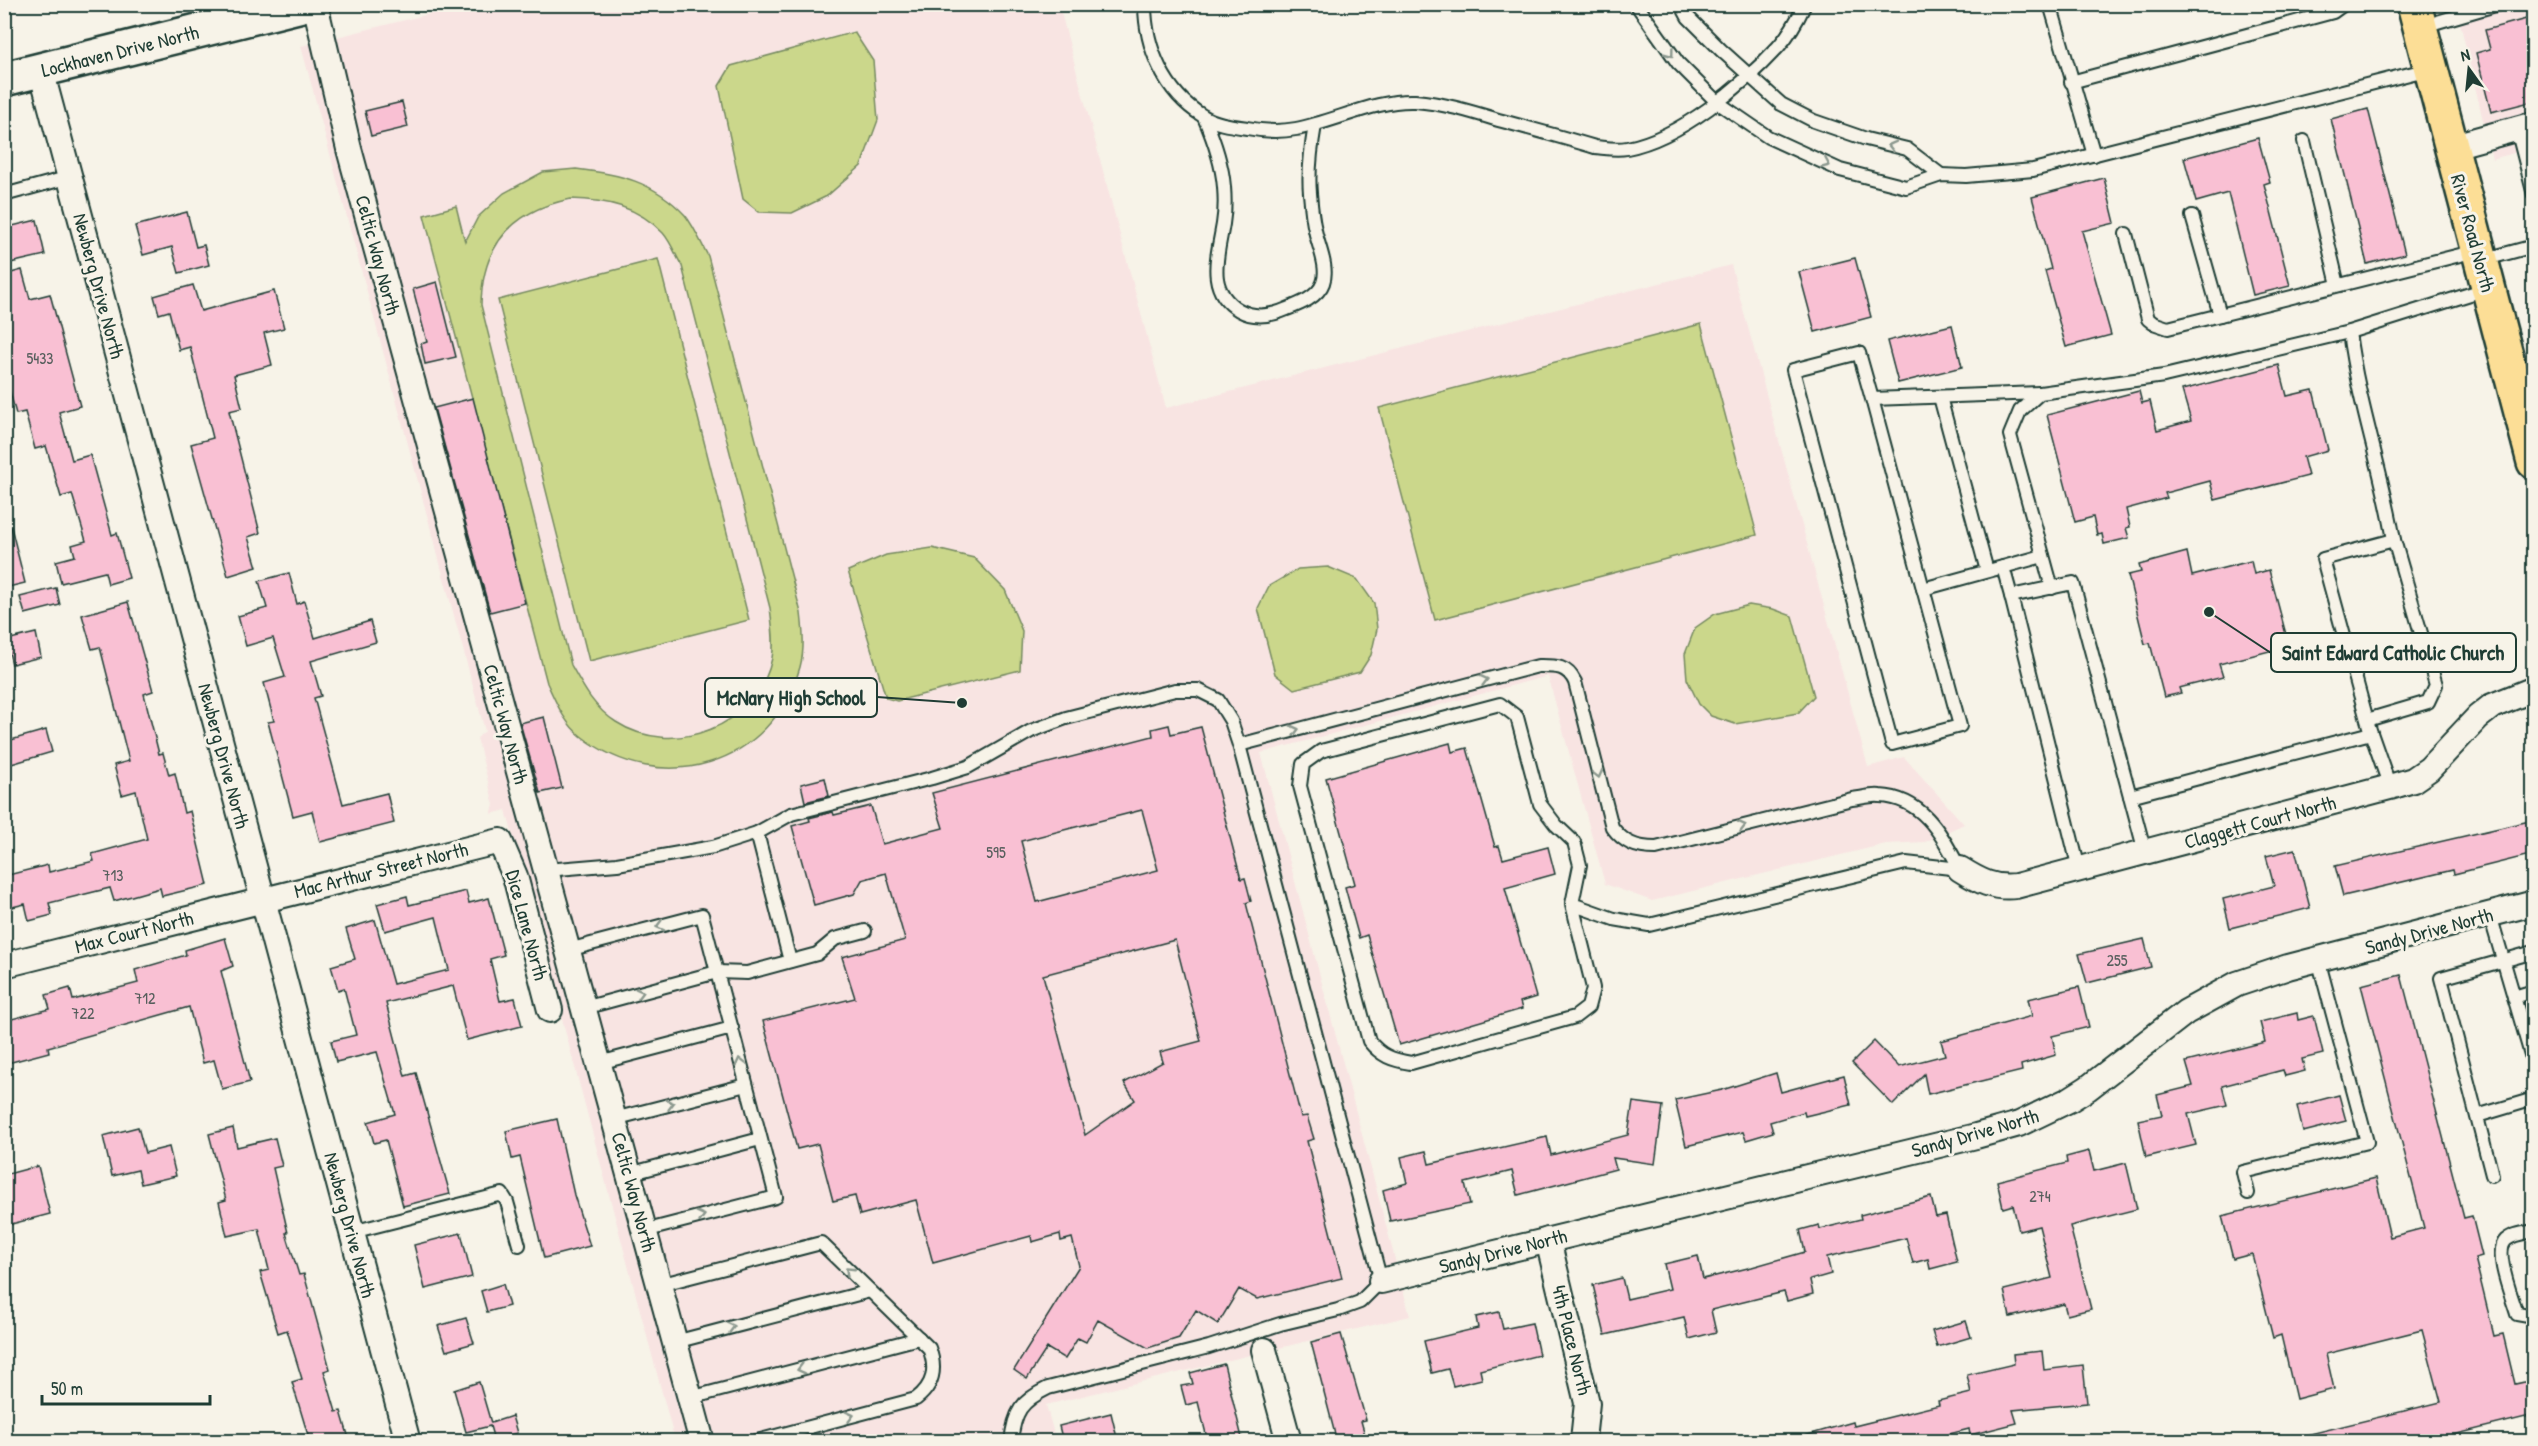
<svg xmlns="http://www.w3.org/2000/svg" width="2538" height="1446" viewBox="0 0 2538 1446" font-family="'Patrick Hand',sans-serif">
<rect width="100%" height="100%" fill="#f7f3e8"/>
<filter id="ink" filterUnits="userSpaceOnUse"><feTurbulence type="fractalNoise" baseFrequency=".0167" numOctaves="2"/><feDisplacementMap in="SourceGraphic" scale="12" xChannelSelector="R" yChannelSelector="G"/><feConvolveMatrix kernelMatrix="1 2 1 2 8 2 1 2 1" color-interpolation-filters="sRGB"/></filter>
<g filter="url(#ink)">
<g fill="#f8e4e2">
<path d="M465 5H1059L1166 408 1731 265 1868 767 1904 757 1964 824 1925 842 1886 844 1652 901 1605 884 1548 676 1261 753 1410 1316 1046 1405 1056 1441H675L506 810 491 814 494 805 477 738 485 731 301 46Z"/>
<path d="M2456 5H2533V148L2492 159Z"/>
</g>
<g fill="#cbd78b" stroke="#758a60" stroke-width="1.5" fill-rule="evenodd">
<path d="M854 32 873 61 878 120 861 166 827 196 792 213 759 212 743 199 719 86 731 66Z"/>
<path d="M576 169C620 174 653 181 685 215 694 226 701 243 708 256L801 613C803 630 805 649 800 667 772 766 661 799 581 736 564 723 556 702 547 683L424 215 456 206 465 242 478 217 504 193 543 172ZM571 199C606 200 637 206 663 233 671 242 676 256 682 266L770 608C772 624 775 643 772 658 758 726 673 759 616 722 594 708 583 687 571 665L481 305C482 245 513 210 571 199Z"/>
<path d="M658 259 749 620 589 661 498 300Z"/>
<path d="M1701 324 1757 535 1435 620 1379 408Z"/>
<path d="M932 548 974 558 1005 590 1022 631 1020 670 897 701 886 698 848 571 886 555Z"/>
<path d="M1328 567 1357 579 1374 603 1377 629 1371 655 1360 672 1294 689 1275 674 1258 608 1269 586 1298 569Z"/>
<path d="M1749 605 1773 609 1792 616 1814 696 1798 713 1735 724 1711 716 1699 704 1687 679 1685 654 1695 628 1715 614Z"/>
</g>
<g fill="#f9c0d3" stroke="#1f3d34" stroke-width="1.5" fill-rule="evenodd">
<path d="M2530 18 2534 32V101L2491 112 2476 53 2490 49 2485 30Z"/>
<path d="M402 102 408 127 371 136 365 111Z"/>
<path d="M2368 109 2405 254 2367 264 2331 119Z"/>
<path d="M2258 138 2270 182 2264 184 2290 286 2253 295 2228 193 2196 202 2184 158Z"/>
<path d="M2104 178 2115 223 2082 231 2111 335 2066 347 2045 271 2051 269 2032 197Z"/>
<path d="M187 212 196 247 204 245 209 265 179 273 172 247 143 255 135 226Z"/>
<path d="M37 220 45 255 10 263 4 240V228Z"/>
<path d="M1855 258 1871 317 1815 332 1799 272Z"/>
<path d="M22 270 30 299 50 294 80 406 59 412 72 460 90 455 112 535 117 533 129 578 108 584 105 572 61 583 56 561 75 556 72 545 86 541 72 494 61 497 46 446 35 449 25 412 16 414 10 392 4 393V275Z"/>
<path d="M437 282 456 357 425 364 421 344 427 342 413 289Z"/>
<path d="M193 285 201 311 274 291 284 328 264 333 272 365 234 375 242 408 229 411 260 533 248 537 257 567 228 576 191 444 213 438 190 347 179 350 169 311 159 314 154 296Z"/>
<path d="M1952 325 1962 367 1898 383 1887 341Z"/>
<path d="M2279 365 2287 396 2313 390 2328 450 2303 457 2308 476 2215 500 2210 481 2165 493 2167 498 2126 509 2130 527 2126 528 2129 538 2104 544 2102 534 2097 535 2093 517 2075 522 2047 415 2139 391 2142 403 2150 401 2157 430 2191 421 2182 390Z"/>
<path d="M473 398 525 603 490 612 434 408Z"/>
<path d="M11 527 25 583 4 588V528Z"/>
<path d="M2187 552 2192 576 2251 561 2254 574 2269 570 2289 646 2219 664 2223 677 2179 688 2181 693 2164 697 2150 643 2145 644 2128 575 2141 572 2139 565Z"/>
<path d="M289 573 297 604 304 601 315 638 370 621 376 642 311 661 321 696 314 698 343 804 387 793 394 823 320 842 312 811 293 816 268 722 274 721 264 683 285 677 273 638 246 646 238 616 267 608 259 581Z"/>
<path d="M56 588 60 605 25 614 20 597Z"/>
<path d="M128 602 153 691 144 694 159 754 163 753 169 775 175 773 184 813 190 811 208 885 162 896 160 888 114 901 110 888 49 903 52 915 29 921 25 904 4 909V876L48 865 49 872 94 861 92 854 147 839 136 791 122 795 114 765 129 761 100 647 92 649 82 615Z"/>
<path d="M36 633 41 657 12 664 6 640Z"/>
<path d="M544 717 562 788 540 793 520 723Z"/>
<path d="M1169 725 1171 734 1201 727 1241 879 1245 878 1251 901 1246 903 1301 1117 1307 1116 1314 1139 1307 1141 1342 1278 1257 1299 1239 1289 1218 1324 1196 1310 1179 1338 1148 1348 1098 1320 1086 1342 1078 1338 1065 1359 1047 1348 1027 1379 1014 1370 1079 1266 1072 1238 1061 1241 1060 1234 1032 1242 1031 1236 933 1263 916 1200 860 1215 855 1196 833 1201 818 1144 797 1149 763 1021 855 998 842 957 905 940 886 873 862 880 854 894 814 905 792 826 810 821 809 818 833 812 834 815 871 806 882 844 943 828 932 793 1153 736 1152 729ZM1142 810 1158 870 1037 902 1021 841ZM1175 940 1201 1041 1160 1052 1163 1062 1124 1083 1135 1100 1085 1135 1043 975Z"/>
<path d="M46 730 52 752 8 765 4 742Z"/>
<path d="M1450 743 1452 752 1467 748 1495 847 1499 846 1503 859 1548 847 1555 874 1505 888 1536 997 1520 1002 1522 1009 1399 1045 1367 935 1359 938 1345 887 1355 884 1326 778Z"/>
<path d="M825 778 829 796 805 802 801 784Z"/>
<path d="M2534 820V854L2454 874 2453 870 2343 896 2335 866Z"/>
<path d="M2295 849 2310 908 2230 928 2223 899 2274 886 2266 856Z"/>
<path d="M466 891 469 903 489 898 504 955 490 959 500 1001 515 998 522 1026 467 1040 453 986 386 1003 405 1076 416 1073 450 1194 403 1206 386 1140 374 1143 368 1122 395 1114 377 1052 336 1062 331 1041 356 1035 344 988 338 990 331 966 355 959 346 929 375 920 393 984 449 970 436 917 385 931 377 904 407 896 409 905Z"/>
<path d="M225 938 233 966 221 971 250 1082 222 1089 214 1060 203 1063 189 1007 48 1047 49 1052 4 1064V1021L50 1009 46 995 70 988 73 1000 138 983 135 970 186 955 185 950Z"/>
<path d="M2144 939 2151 967 2087 983 2079 954Z"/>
<path d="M2401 975 2464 1218 2472 1216 2482 1256 2475 1258 2494 1336 2503 1334 2515 1384 2534 1380V1415L2425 1442H2307L2306 1435 2441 1402 2422 1330 2326 1354 2334 1389 2296 1399 2281 1335 2273 1338 2252 1254 2233 1259 2222 1216 2376 1178 2390 1237 2424 1228 2361 985Z"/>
<path d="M2079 987 2089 1027 2052 1036 2056 1055 2021 1065 2022 1071 1928 1094 1924 1074 1893 1105 1852 1063 1874 1041 1899 1067 1945 1055 1941 1041 2032 1016 2028 999Z"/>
<path d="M2297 1013 2298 1020 2314 1016 2323 1054 2302 1059 2305 1071 2285 1076 2283 1070 2222 1086 2227 1105 2188 1114 2196 1145 2146 1157 2138 1120 2162 1115 2157 1095 2193 1086 2186 1062 2265 1042 2260 1022Z"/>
<path d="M1776 1073 1781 1092 1844 1075 1851 1105 1805 1116 1804 1112 1770 1122 1773 1132 1746 1140 1743 1132 1686 1146 1675 1100 1722 1090Z"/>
<path d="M2339 1095 2346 1121 2303 1132 2297 1106Z"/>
<path d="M1633 1102 1663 1106 1655 1164 1613 1158 1616 1169 1518 1195 1512 1171 1465 1183 1470 1204 1390 1221 1383 1190 1407 1183 1401 1157 1426 1151 1429 1164 1547 1137 1551 1155 1628 1135Z"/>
<path d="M557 1119 574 1195 590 1246 544 1258 520 1157 512 1159 506 1131Z"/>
<path d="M138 1127 145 1153 169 1147 176 1176 141 1184 138 1170 112 1176 103 1136Z"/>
<path d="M233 1128 237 1147 275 1138 282 1166 273 1168 288 1233H286L299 1275 304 1274 330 1369 324 1371 336 1412 341 1411 350 1442H310L292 1382 302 1379 287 1330 278 1333 260 1272 269 1270 259 1229 227 1236 219 1202 226 1200 209 1134Z"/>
<path d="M2089 1151 2094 1171 2126 1163 2137 1209 2070 1226 2091 1309 2067 1315 2064 1304 2010 1317 2004 1290 2052 1278 2039 1226 2019 1231 2013 1205 2003 1208 1997 1181 2067 1163 2066 1157Z"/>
<path d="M38 1166 50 1214 4 1226V1175Z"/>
<path d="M1931 1197 1936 1217 1946 1215 1957 1262 1930 1269 1928 1259 1913 1263 1906 1238 1827 1257 1831 1274 1810 1280 1813 1294 1787 1301 1784 1292 1711 1310 1716 1332 1689 1339 1684 1317 1605 1335 1593 1285 1622 1278 1627 1299 1670 1289 1664 1264 1698 1256 1703 1279 1752 1267 1805 1252 1800 1230 1819 1225 1820 1229 1861 1219 1860 1215Z"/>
<path d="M461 1233 472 1277 425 1289 414 1245Z"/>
<path d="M503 1284 509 1306 487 1312 481 1291Z"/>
<path d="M1499 1312 1503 1329 1532 1323 1539 1355 1480 1370 1482 1379 1453 1386 1448 1369 1432 1373 1424 1341 1478 1328 1476 1317Z"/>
<path d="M466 1318 474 1343 446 1351 438 1326Z"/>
<path d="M1966 1321 1971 1337 1937 1347 1932 1331Z"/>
<path d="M1341 1334 1366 1420 1361 1421 1367 1442H1337L1311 1342Z"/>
<path d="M2042 1351 2044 1370 2083 1365 2087 1403 2013 1410 2017 1423 1970 1435 1969 1429 1934 1438 1935 1442H1804V1436L1853 1422 1854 1426 1939 1405 1938 1401 1971 1393 1967 1375 2014 1364 2013 1354Z"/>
<path d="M1224 1364 1243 1442H1208L1198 1402 1186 1405 1181 1386 1193 1384 1190 1373Z"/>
<path d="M479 1382 491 1423 512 1416 517 1433 494 1440 490 1426 466 1432 454 1390Z"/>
<path d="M1111 1413 1118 1442H1063L1059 1426Z"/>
</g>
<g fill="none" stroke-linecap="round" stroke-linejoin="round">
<defs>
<g id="lane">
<path d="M1145 4C1145 48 1165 93 1203 116 1215 124 1233 126 1247 128 1262 131 1280 132 1296 129 1334 122 1377 99 1415 101 1442 103 1469 111 1495 119 1528 128 1562 137 1595 147 1606 148 1616 150 1627 148 1680 138 1742 86 1778 47 1789 35 1798 19 1805 4"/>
<path d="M1636 4 1678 63 1717 102 1768 137 1840 170 1906 187 1941 175 1966 176 2033 170 2429 69"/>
<path d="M1681 4 1688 17 1721 50 1781 104 1814 121 1866 139 1907 149 1941 175"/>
<path d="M2050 4 2094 155"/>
<path d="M2420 27 2499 4"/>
<path d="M2071 82 2333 12 2344 4"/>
<path d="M1204 117C1214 140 1222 162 1224 187 1225 199 1225 212 1223 224 1218 255 1205 290 1239 310 1255 319 1271 316 1287 309 1300 304 1318 297 1323 283 1329 267 1318 246 1315 230 1312 218 1311 205 1310 193 1308 171 1311 148 1315 125"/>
<path d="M2517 129 2534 195"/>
<path d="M2304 141 2338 285"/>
<path d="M4 195 70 177"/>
<path d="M2192 216 2220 315"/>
<path d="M2126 234 2148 319 2153 323 2168 328 2476 251"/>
<path d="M2482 260 2534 246"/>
<path d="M1940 397 1987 571"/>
<path d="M1872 399 1960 726 1892 744 1793 370 1859 353 1872 399 2040 393"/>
<path d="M2394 540C2382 470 2358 402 2349 332L2486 289"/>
<path d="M2003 567 2011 596"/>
<path d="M2052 588 2010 435 2020 411 2040 393 2164 376 2349 332"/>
<path d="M1923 589 2043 556"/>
<path d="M2367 720 2428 702 2436 685 2394 540 2323 559 2367 720 2371 733"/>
<path d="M1239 745 1538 666C1555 666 1567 665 1575 682L1612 827C1624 843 1636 848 1656 848L1852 799C1861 798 1872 795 1880 796 1924 798 1942 836 1960 869"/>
<path d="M2130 796 2371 733 2390 787"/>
<path d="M757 833 790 961"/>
<path d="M2079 869 2011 596 2073 583 2145 852"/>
<path d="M546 870 617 864 713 847 757 833 791 814 932 778 968 767 1031 731 1066 718 1175 690H1198L1218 700 1231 721 1239 745 1381 1281 1360 1302 1338 1310 1280 1324 1209 1347 1048 1388C1021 1401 1014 1412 1011 1442"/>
<path d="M1572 904 1593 988 1588 1007 1575 1017 1411 1063C1392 1060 1381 1056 1369 1041L1300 786 1303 764 1321 751 1500 704 1517 717 1540 804 1556 825 1574 842 1580 865 1572 904 1614 919 1649 925 1906 863 1960 869"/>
<path d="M2490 915 2534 1065"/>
<path d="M568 950 702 915 776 1197 644 1231"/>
<path d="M2514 997 2534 991"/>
<path d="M584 1008 717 972 747 973 817 954 835 939 865 931"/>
<path d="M599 1063 732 1028"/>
<path d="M2477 1116 2534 1099"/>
<path d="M614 1119 746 1085"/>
<path d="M629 1174 760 1139"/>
<path d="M2492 1175 2441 978 2534 952"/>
<path d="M2248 1193 2243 1172 2367 1142 2318 959"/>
<path d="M2534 1231C2525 1233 2513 1234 2506 1240 2493 1252 2512 1297 2517 1314L2534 1317"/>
<path d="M352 1232 502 1194 507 1202 519 1245"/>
<path d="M659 1285 821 1243 929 1348C937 1369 934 1385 916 1399L753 1442"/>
<path d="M675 1342 870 1291"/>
<path d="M690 1398 919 1338"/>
</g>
<g id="street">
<path d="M315 4 349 149 702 1442"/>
<path d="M41 70 408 1442"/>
<path d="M2450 147 2534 124"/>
<path d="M1960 869C1979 881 1994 889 2016 886L2390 787 2413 780 2429 769 2478 717 2492 706 2534 689"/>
<path d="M4 965 500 841 515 876 550 1010"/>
<path d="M1548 1240 1587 1403 1583 1440"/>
<path d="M1381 1281 1976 1136 2019 1124 2069 1100 2088 1088 2186 1012 2237 984 2288 967 2534 903"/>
<path d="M1264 1350 1289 1442"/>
</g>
<path id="secondary" d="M4 79 306 4"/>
<path id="primary" d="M2414 4 2534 462"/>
</defs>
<use href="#lane" stroke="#1f3d34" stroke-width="16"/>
<use href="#street" stroke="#1f3d34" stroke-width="28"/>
<use href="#secondary" stroke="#1f3d34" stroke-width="38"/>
<use href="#primary" stroke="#1f3d34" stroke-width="38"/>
<use href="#lane" stroke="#f7f3e8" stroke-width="12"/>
<use href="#street" stroke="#f7f3e8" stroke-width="24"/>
<use href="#secondary" stroke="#f7f3e8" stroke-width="33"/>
<use href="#primary" stroke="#fcde96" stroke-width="33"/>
</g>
<defs><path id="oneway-chevron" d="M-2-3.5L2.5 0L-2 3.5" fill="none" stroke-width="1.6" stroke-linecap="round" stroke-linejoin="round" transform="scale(1.5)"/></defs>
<g stroke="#8b988e">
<use href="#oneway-chevron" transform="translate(1670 53) rotate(53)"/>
<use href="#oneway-chevron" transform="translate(1892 146) rotate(-166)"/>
<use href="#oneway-chevron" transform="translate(1826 164) rotate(23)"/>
<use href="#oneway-chevron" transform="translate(1484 680) rotate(-15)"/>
<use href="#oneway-chevron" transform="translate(1295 730) rotate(-15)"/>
<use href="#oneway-chevron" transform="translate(1598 774) rotate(76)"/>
<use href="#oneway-chevron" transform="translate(1742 826) rotate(-14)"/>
<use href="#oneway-chevron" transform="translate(660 926) rotate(165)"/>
<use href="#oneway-chevron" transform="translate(640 993) rotate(-15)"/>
<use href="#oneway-chevron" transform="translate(740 1062) rotate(-104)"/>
<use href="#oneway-chevron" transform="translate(670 1104) rotate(-15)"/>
<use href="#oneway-chevron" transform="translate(701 1216) rotate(-15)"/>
<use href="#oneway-chevron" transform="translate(849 1271) rotate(-136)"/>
<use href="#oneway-chevron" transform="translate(731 1327) rotate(-15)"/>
<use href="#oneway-chevron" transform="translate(801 1369) rotate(165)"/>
<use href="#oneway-chevron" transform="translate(850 1416) rotate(-15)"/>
</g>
</g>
<g text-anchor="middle" stroke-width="6" stroke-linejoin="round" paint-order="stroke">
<g font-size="16" fill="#565e5c">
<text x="40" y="364">5433</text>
<text x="996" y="858">595</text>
<text x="113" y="881">713</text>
<text x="2117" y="966">255</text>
<text x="145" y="1004">712</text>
<text x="83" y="1019">722</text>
<text x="2040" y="1202">274</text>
</g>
<g font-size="20" fill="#1f3d34" stroke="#f7f3e8">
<text transform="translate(120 51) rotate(-14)" y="7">Lockhaven Drive North</text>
<text transform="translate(2473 233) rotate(75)" y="7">River Road North</text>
<text transform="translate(378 255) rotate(75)" y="7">Celtic Way North</text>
<text transform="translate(99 286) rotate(75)" y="7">Newberg Drive North</text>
<text transform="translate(506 724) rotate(75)" y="7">Celtic Way North</text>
<text transform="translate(224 756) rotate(75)" y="7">Newberg Drive North</text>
<text transform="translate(2260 822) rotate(-15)" y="7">Claggett Court North</text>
<text transform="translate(381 870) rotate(-14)" y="7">Mac Arthur Street North</text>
<text transform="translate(527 925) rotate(75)" y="7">Dice Lane North</text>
<text transform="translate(2429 931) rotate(-15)" y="7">Sandy Drive North</text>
<text transform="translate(134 932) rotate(-14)" y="7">Max Court North</text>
<text transform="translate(1975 1133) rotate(-16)" y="7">Sandy Drive North</text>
<text transform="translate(634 1192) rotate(75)" y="7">Celtic Way North</text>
<text transform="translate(350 1225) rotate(75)" y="7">Newberg Drive North</text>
<text transform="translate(1503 1251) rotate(-14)" y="7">Sandy Drive North</text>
<text transform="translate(1572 1340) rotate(76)" y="7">4th Place North</text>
</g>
</g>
<path fill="none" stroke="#1f3d34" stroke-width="2" d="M2209 612L2271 653M962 703L877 697"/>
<g fill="#1f3d34" stroke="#f7f3e8" stroke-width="2">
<circle cx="2209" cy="612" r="6"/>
<circle cx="962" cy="703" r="6"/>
</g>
<g fill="#f7f3e8" stroke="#1f3d34" stroke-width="2">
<rect x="2271" y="633" width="245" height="39" rx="6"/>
<rect x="705" y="678" width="172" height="39" rx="6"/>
</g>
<g font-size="21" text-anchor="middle" font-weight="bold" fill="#1f3d34">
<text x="2393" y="660">Saint Edward Catholic Church</text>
<text x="791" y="705">McNary High School</text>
</g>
<rect width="2538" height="1446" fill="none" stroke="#f7f3e8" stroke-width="24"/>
<rect x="12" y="12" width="2514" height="1422" fill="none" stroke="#1f3d34" stroke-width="2" filter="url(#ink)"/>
<g transform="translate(2469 69) rotate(345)" stroke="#f7f3e8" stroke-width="4.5" paint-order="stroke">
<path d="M0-4.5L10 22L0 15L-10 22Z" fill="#1f3d34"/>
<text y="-9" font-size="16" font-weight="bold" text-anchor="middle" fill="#1f3d34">N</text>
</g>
<path d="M42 1395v9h168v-9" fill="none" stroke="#1f3d34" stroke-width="3"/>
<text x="51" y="1395" font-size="18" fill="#1f3d34" stroke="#f7f3e8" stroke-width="4.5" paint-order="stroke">50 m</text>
</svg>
